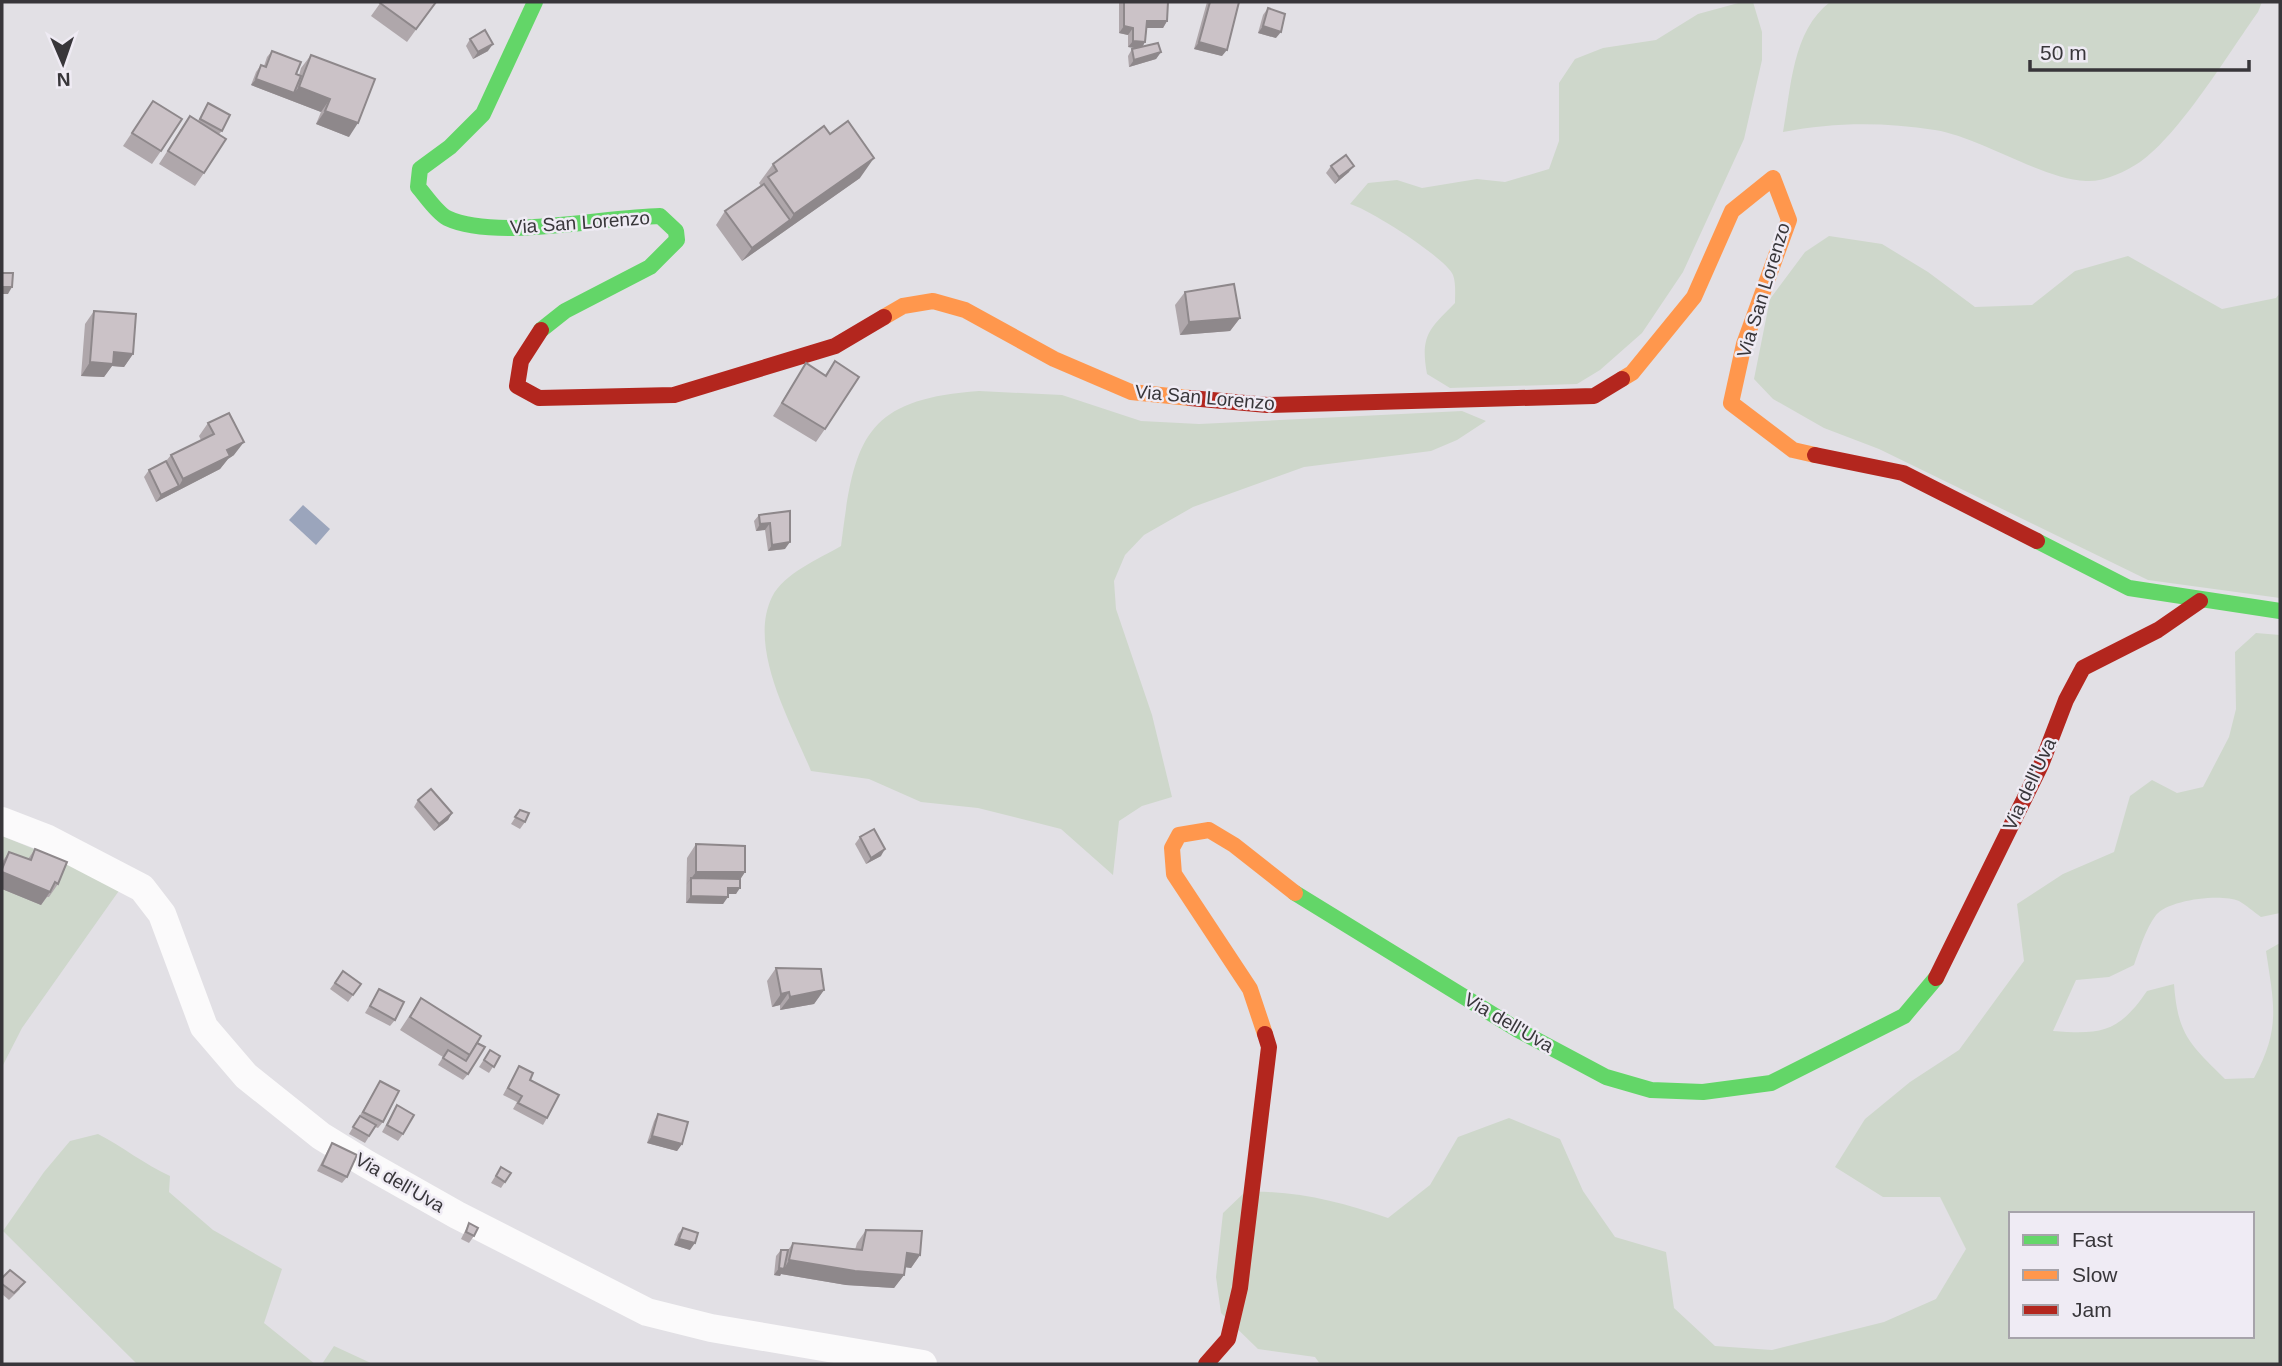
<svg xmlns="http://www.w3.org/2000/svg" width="2282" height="1366" viewBox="0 0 2282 1366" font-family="Helvetica,sans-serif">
<rect width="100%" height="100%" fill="#e2e0e5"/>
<g fill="#ced7cb" fill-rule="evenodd">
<path d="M1742 2H1753L1762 32V60L1744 139 1683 272 1642 333 1600 370 1577 384 1450 388 1427 374C1420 336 1429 329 1455 303 1455 295 1456 283 1453 275 1446 258 1369 209 1350 204L1368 183 1397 180 1422 188 1477 179 1505 182 1549 169 1559 141V83L1575 59 1603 48 1656 40 1698 14Z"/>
<path d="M1830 2H2262L2258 12C2228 54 2180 134 2140 162 2125 172 2104 182 2086 181 2042 179 1982 138 1935 130 1883 122 1835 122 1783 132 1791 89 1792 31 1830 2Z"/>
<path d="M1829 236 1882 244 1928 272 1975 307 2032 305 2075 271 2128 256 2222 309 2276 298 2280 293V598L2148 580 1879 449 1824 428 1773 399 1754 379 1770 299 1805 252Z"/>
<path d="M979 391 1062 395 1141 421 1199 424 1462 411 1486 421 1457 440 1431 451 1304 467 1193 507 1144 535 1125 555 1114 581 1116 609 1152 715 1172 797 1142 806 1119 821 1113 875 1061 829 978 808 921 802 869 779 811 771C792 724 747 648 772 597 784 573 819 559 841 546 854 442 862 399 979 391Z"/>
<path d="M2256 633 2280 635V913L2261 917C2254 912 2246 905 2239 901 2220 893 2168 900 2156 915 2145 930 2140 948 2134 965L2109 977 2076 980 2053 1031C2102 1035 2119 1032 2147 991L2174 984C2178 1036 2190 1044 2225 1079L2254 1078C2281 1028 2274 1005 2266 951L2280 943V1364H1320L1315 1357 1258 1349 1221 1313 1216 1277 1223 1213 1245 1192C1296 1190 1340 1202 1388 1218L1430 1185 1458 1137 1509 1118 1560 1139 1583 1191 1615 1237 1666 1252 1674 1308 1715 1346 1772 1350 1884 1322 1936 1299 1966 1249 1940 1197H1883L1835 1167 1865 1119 1910 1082 1959 1050 2024 961 2017 904 2063 874 2114 852 2130 796 2152 780 2177 793 2203 787 2229 737 2236 709 2235 652ZM2011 1214H2252V1336H2011Z"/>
<path d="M2 836 123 885 22 1028 2 1067Z"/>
<path d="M98 1134C123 1147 144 1164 170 1176L169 1192 213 1230 282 1269 264 1323 315 1364H137L3 1231 44 1172 70 1141Z"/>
<path d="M334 1346 373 1364H322Z"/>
</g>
<path fill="#9ba5bc" d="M303 505 330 529 316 545 289 520Z"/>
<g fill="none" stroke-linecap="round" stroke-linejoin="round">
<path stroke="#fbfafb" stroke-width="28" d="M2 821 46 838 142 888 162 914 204 1027 246 1076 321 1136 365 1163 457 1215 647 1312 711 1328 923 1364"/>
<g stroke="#63d668" stroke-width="16">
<path d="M535 2 483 114 450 147 420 169 418 187C426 196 436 212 447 218 495 241 603 217 660 216L676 231 677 240 650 267 565 311 541 330"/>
<path d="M2037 541 2129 588 2280 611"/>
<path d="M1295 893 1518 1030 1606 1077 1651 1090 1703 1092 1771 1083 1904 1016 1936 978"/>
</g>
<g stroke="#ff974d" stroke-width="16">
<path d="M884 317 903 306 933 301 965 310 1054 359 1131 392 1190 398"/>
<path d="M1622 379 1632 373 1694 297 1732 211 1773 178 1789 220 1744 344 1731 403 1793 450 1815 455"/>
<path d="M1265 1034 1250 989 1174 874 1172 848 1179 835 1209 830 1234 845 1295 893"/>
</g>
<g stroke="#b3261e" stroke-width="16">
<path d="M541 330 521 361 517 386 539 398 674 395 835 346 884 317"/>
<path d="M1190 398 1267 405 1594 396 1622 379"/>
<path d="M1815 455 1903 473 2037 541"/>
<path d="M1936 978 2041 765 2066 700 2083 668 2158 630 2200 601"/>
<path d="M1206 1364 1228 1339 1240 1288 1269 1047 1265 1034"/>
</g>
</g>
<g fill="#afa7ab">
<path d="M381 2H436L407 42 371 16Z"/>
<path d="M1119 2H1168L1167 21 1163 28H1147L1145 42 1142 47 1161 52 1156 59 1129 67 1128 56 1132 49 1136 48 1128 47V35L1119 33Z"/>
<path d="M1207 2H1239L1222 56 1194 49Z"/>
<path d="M1268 8 1276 38 1258 33 1263 15Z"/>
<path d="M470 39 488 51 473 59 466 46Z"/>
<path d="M272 51 296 74 299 75 301 68 311 55 349 137 316 124 321 112 251 85 256 72 261 65 264 66 267 57Z"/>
<path d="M153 101 161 151 152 164 123 146Z"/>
<path d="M208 103 222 131 219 134 204 173 195 186 159 164 190 116 198 121Z"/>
<path d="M830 134 860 178 742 261 716 225 725 211 761 186 759 183 773 164Z"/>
<path d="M1331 166 1349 172 1335 184 1326 173Z"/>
<path d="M1185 292 1240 318 1230 331 1180 335 1175 305Z"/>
<path d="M94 311 133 354 124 367 112 366 104 377 81 376 85 324Z"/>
<path d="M835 361 825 429 816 442 773 416 806 363 825 375Z"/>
<path d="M208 423 234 455 228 459 220 469 156 502 144 477 149 470 166 461 171 455 201 440 199 436Z"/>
<path d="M790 511 785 549 768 551 765 530 756 531 754 521 759 515Z"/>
<path d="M418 800 452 813 448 820 434 831 414 807Z"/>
<path d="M520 810 525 822 520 829 511 824Z"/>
<path d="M860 837 881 856 866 864 855 844Z"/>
<path d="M696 844 745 872 740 879 736 894H728L723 904 686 903 687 858Z"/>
<path d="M35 849 58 884 49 897H47L41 905 2 889V862L9 852 28 859Z"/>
<path d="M776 968 824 990 814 1004 780 1010V1005L772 1007 767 981Z"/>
<path d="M343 971 361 984 348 1002 330 989Z"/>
<path d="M379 989 395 1020 390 1026 365 1013Z"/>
<path d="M421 998 477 1043 468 1074 463 1080 438 1065 443 1057 400 1030Z"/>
<path d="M490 1050 500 1056 489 1073 479 1067Z"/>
<path d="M519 1066 530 1080 547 1118 543 1125 513 1109 517 1102 503 1095Z"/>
<path d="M380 1081 383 1122 378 1128 375 1127 365 1143 349 1134Z"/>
<path d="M397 1105 403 1134 398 1141 382 1132Z"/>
<path d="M658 1114 682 1144 677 1151 647 1143 654 1121Z"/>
<path d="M332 1143 347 1177 342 1183 317 1171 328 1150Z"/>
<path d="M501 1167 511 1173 501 1188 491 1183Z"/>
<path d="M469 1223 474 1236 469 1243 461 1239Z"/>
<path d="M683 1228 690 1250 674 1245 678 1234Z"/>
<path d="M866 1230 920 1255 911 1268 905 1267 904 1275 894 1288 846 1285 781 1274 780 1276 774 1275 776 1256 781 1250H788L793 1243 855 1250 857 1243Z"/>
<path d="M2 1278 20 1289 9 1300 2 1294Z"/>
</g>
<g fill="#8e888b">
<path d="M1147 21H1167L1163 28H1143Z"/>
<path d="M1124 26 1133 28 1128 35 1119 33Z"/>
<path d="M1263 26 1281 32 1276 38 1258 33Z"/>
<path d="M1133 41 1145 42 1141 49 1128 47Z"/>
<path d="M1199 42 1227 50 1222 56 1194 49Z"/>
<path d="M493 44 488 51 473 59 478 52Z"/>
<path d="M1161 52 1156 59 1129 67 1134 60Z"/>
<path d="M256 79 294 93 299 87 330 99 321 112 251 85Z"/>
<path d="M325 111 358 123 349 137 316 124Z"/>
<path d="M874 158 860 178 742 261 752 248 790 220 794 214Z"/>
<path d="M1354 166 1349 172 1335 184 1339 177Z"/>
<path d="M2 287H12L8 294H2Z"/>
<path d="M1240 318 1230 331 1180 335 1189 322Z"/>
<path d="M114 352 133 354 124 367 112 366 104 377 81 376 90 362Z"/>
<path d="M244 442 234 455 228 459 220 469 156 502 161 495 179 486 183 479 227 450Z"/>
<path d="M770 523 765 530 756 531 760 524Z"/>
<path d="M790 542 785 549 768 551 772 545Z"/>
<path d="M452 813 448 820 434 831 439 824Z"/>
<path d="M885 849 881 856 866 864 871 858Z"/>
<path d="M2 872 50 892 41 905 2 889Z"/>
<path d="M696 872H745L736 886 691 878 686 885Z"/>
<path d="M728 888H740L736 894H724Z"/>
<path d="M691 896 728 897 723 904 686 903Z"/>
<path d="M824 990 814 1004 780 1010 790 997Z"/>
<path d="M789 992 780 1005 772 1007 781 994Z"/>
<path d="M652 1136 682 1144 677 1151 647 1143Z"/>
<path d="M679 1239 695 1243 690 1250 674 1245Z"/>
<path d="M907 1253 920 1255 911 1268 897 1266Z"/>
<path d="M789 1260 904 1275 894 1288 846 1285 781 1274 780 1276 774 1275 779 1268 784 1269Z"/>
</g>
<g fill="#cbc2c7" stroke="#8e888b" stroke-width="2">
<path d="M381 2H436L416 29 380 3Z"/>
<path d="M1124 2H1168L1167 21H1147L1145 42 1133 41V28L1124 26Z"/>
<path d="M1210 2H1239L1227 50 1199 42Z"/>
<path d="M1268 8 1285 14 1281 32 1263 26Z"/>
<path d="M485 30 493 44 478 52 470 39Z"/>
<path d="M1158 43 1161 52 1134 60 1132 49Z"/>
<path d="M272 51 301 62 296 74 301 76 294 93 256 79 261 65 266 67Z"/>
<path d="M311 55 375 79 358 123 325 111 330 99 299 87Z"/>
<path d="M153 101 182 119 161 151 132 133Z"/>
<path d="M208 103 230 115 222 131 200 119Z"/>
<path d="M190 116 226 139 204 173 168 151Z"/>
<path d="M848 121 874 158 794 214 768 177 777 171 773 164 824 126 830 134Z"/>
<path d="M1346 155 1354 166 1339 177 1331 166Z"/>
<path d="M764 184 790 220 752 248 725 211Z"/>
<path d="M2 273H13L12 287H2Z"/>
<path d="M1234 284 1240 318 1189 322 1185 292Z"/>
<path d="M94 311 136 314 133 354 114 352 113 364 90 362Z"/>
<path d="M835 361 859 377 825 429 782 403 806 363 826 376Z"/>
<path d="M229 413 244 442 227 450 230 456 183 479 171 455 214 434 208 423Z"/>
<path d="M166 461 179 486 161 495 149 470Z"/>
<path d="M790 511V542L772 545 770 523 760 524 759 515Z"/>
<path d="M431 789 452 813 439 824 418 800Z"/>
<path d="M520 810 529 813 525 822 515 817Z"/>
<path d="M874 829 885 849 871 858 860 837Z"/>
<path d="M696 844 745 846V872H696Z"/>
<path d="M35 849 67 862 58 884 55 882 50 892 2 872V869L9 852 31 860Z"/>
<path d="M691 878 740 879V888H728V897L691 896Z"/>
<path d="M776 968 821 969 824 990 790 997 789 992 781 994Z"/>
<path d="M343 971 361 984 353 995 335 983Z"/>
<path d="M379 989 404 1002 395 1020 370 1006Z"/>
<path d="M421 998 481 1036 470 1055 410 1017Z"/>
<path d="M477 1043 485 1047 468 1074 443 1058 448 1050 466 1061Z"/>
<path d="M490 1050 500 1056 494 1067 484 1060Z"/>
<path d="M519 1066 533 1073 530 1080 559 1095 547 1118 518 1103 522 1096 508 1088Z"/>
<path d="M380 1081 399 1091 383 1122 363 1112Z"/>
<path d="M397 1105 414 1115 403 1134 387 1125Z"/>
<path d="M658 1114 688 1122 682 1144 652 1136Z"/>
<path d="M360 1116 376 1125 369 1136 353 1127Z"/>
<path d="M332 1143 357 1155 347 1177 322 1165Z"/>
<path d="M501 1167 511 1173 505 1182 496 1176Z"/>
<path d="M469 1223 478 1228 474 1236 466 1232Z"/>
<path d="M683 1228 698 1233 695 1243 679 1239Z"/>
<path d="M866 1230 922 1231 920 1255 907 1253 904 1275 855 1271 789 1260 793 1243 862 1250Z"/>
<path d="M781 1250H788L784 1269 779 1268Z"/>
<path d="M10 1270 25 1282 14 1293 2 1284V1278Z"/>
</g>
<g text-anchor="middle" stroke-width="5" stroke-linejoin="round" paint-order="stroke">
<g font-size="19" fill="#38363a" stroke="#efebf4">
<text transform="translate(580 222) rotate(-4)" y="7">Via San Lorenzo</text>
<text transform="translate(1763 290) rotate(-73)" y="7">Via San Lorenzo</text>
<text transform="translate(1205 397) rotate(5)" y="7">Via San Lorenzo</text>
<text transform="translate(2029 784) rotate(-65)" y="7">Via dell'Uva</text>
<text transform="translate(1509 1022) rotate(30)" y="7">Via dell'Uva</text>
<text transform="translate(400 1182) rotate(30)" y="7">Via dell'Uva</text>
</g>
</g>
<rect width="2282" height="1366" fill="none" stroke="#38363a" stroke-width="7"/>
<rect x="2009" y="1212" width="245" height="126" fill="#efebf4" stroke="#a6a3aa" stroke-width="2"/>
<rect x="2023" y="1235" width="35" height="10" fill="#63d668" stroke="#a6a3aa" stroke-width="2"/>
<text x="2072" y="1247" font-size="21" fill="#38363a">Fast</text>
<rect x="2023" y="1270" width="35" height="10" fill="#ff974d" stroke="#a6a3aa" stroke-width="2"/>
<text x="2072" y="1282" font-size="21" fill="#38363a">Slow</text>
<rect x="2023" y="1305" width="35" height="10" fill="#b3261e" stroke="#a6a3aa" stroke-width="2"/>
<text x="2072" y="1317" font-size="21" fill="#38363a">Jam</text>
<g transform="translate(63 63) rotate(178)" stroke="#efebf4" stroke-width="5" paint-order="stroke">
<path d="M0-5L12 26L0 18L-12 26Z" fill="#38363a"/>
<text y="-10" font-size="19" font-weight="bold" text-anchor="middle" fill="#38363a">N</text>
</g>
<path d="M2030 60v10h219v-10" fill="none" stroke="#38363a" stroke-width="3.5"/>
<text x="2040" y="60" font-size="21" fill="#38363a" stroke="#efebf4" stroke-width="5" paint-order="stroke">50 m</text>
</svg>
